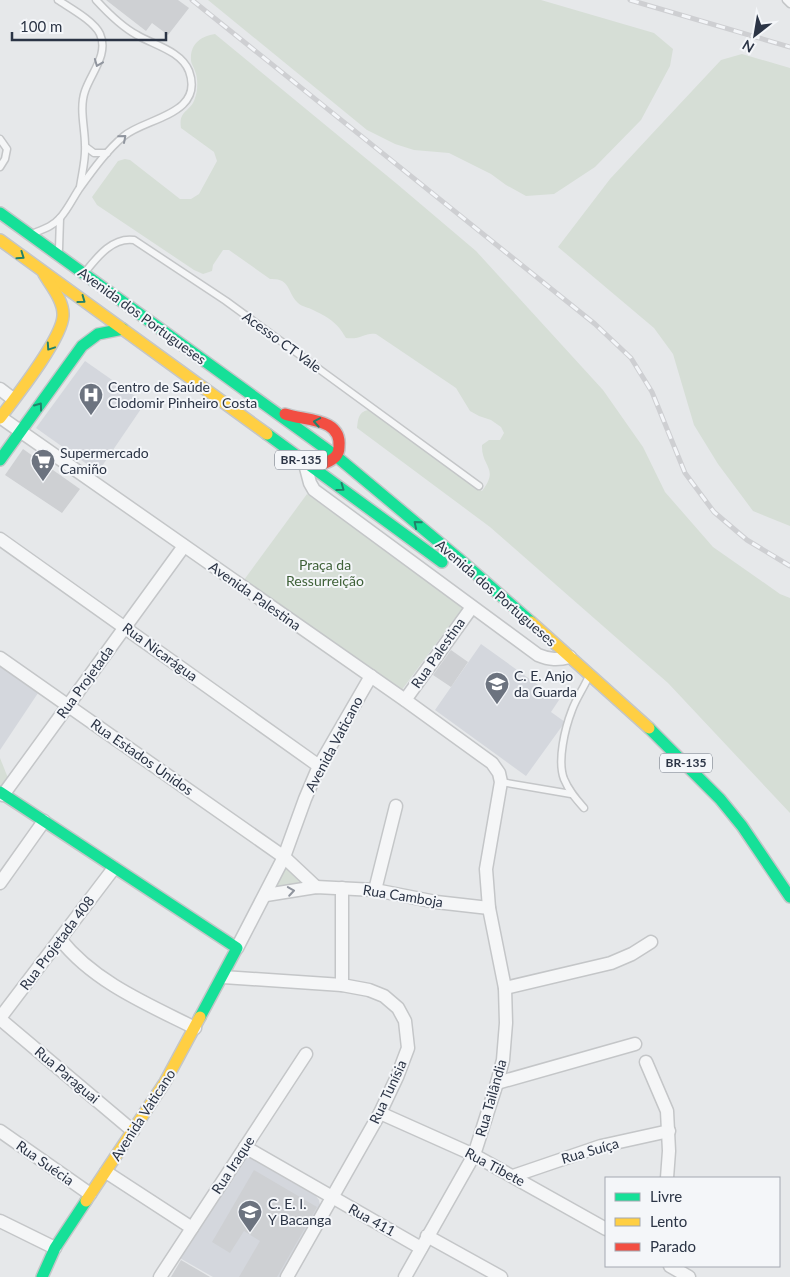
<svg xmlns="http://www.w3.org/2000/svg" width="790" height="1277" viewBox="0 0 790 1277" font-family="Lato,sans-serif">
<rect width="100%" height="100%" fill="#e6e8ea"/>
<g fill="#d4d7dd">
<path d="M85 361 145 403 98 472 36 428Z"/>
<path d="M481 644 559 700 551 712 565 722 526 776 435 710Z"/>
<path d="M0 666 38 693 0 750Z"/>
<path d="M249 1153 312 1191 319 1200 320 1205 280 1277H213L178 1257Z"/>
</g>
<g fill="#d6ded6">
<path d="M208 0H541L654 33 673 49 670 66 641 120 595 167 554 194 526 196 506 185 491 174 449 153 414 150 395 144 367 130Z"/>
<path d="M215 34 397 184 476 251 603 390 643 447 665 492 713 547 780 594 790 598V813L668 683 490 527 357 428C358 420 358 412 368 410L482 491C500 468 481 467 482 445L489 440H500L504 433 501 427 491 420 479 416 470 411 456 388 376 334C365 332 361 340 346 338 337 322 328 317 311 309 307 307 300 306 297 302 287 291 290 278 270 279L229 250H223L213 265 212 271 203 274 194 270 97 205 92 197 118 161 125 159 130 160 180 199H191L199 194 217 161 214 152 181 128C178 110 191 112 195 98 198 90 198 78 195 71 194 67 191 64 191 60 190 44 201 36 215 34Z"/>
<path d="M742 54 790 68V526L753 511 718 464 694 425 673 354 654 328 558 247 610 179 663 122 721 60Z"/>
<path d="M307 494 463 607 401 691 244 580Z"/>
<path d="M0 758 8 778 1 787 0 786Z"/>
<path d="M282 865 304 883 271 889Z"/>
</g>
<g fill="#ced0d3">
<path d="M106 0H178L189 8 168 35 152 23 146 31Z"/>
<path d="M23 449 80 489 62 513 5 475Z"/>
<path d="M451 650 468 662 451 687 433 675Z"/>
<path d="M254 1170 317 1207 277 1277H239L260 1241 244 1231 230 1253 212 1242Z"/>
<path d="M181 1260 210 1277H171Z"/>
</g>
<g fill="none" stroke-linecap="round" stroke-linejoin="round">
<defs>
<g id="lane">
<path d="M58 0C70 8 94 21 100 34 109 54 91 73 85 91 79 108 85 128 85 145 86 159 82 173 80 187"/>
<path d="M786 0 790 4"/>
<path d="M0 139 7 149 5 159 0 167"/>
<path d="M86 147 94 153H107"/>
<path d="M34 233C44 229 53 226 60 218 68 209 73 198 79 189 92 171 107 150 124 136 145 118 205 115 189 71 181 51 154 45 137 35 122 27 107 12 96 0"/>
<path d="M59 249 60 218"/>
<path d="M86 271C98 256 113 237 134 240L226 301 479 486"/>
<path d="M501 782 571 794"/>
<path d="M584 808C576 799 569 791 564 779 557 761 565 728 572 710 576 699 583 689 588 678"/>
</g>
<g id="street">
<path d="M0 389 13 399"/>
<path d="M0 417 405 700 492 763 499 773 501 782 486 869 489 908 505 988 506 1023 503 1060 497 1083 474 1155 405 1277"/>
<path d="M305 464 310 483 314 490 538 655C550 660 558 660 570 657"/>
<path d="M0 539 319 766"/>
<path d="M0 658 284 857 316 887"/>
<path d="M405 700 472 607"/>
<path d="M3 795 184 546"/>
<path d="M0 883 44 821"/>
<path d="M342 888V985"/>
<path d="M375 890 396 806"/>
<path d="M266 895 316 887 375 890 436 902 489 908"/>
<path d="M60 939C94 982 147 1004 195 1028"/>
<path d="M237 948 284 857 305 799 319 766 371 676"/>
<path d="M223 977 342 985 369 990 384 996 398 1008 405 1021 408 1048 397 1077 380 1113 287 1277"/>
<path d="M505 988 611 963 632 954 651 942"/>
<path d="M0 1018 114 868"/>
<path d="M0 1019 133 1131"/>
<path d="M646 1062 667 1111 669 1151 667 1178"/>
<path d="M497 1083 635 1044"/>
<path d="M380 1113 474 1155 606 1229"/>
<path d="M0 1131 90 1194"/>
<path d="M245 1147 421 1248"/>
<path d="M106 1172 192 1228"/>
<path d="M513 1176 601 1146 669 1131"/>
<path d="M0 1221 55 1248"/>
<path d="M427 1236 501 1277"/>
<path d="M670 1266 689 1277"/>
<path d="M160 1277 306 1054"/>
</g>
<g id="fast">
<path d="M0 213 336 456 458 558 531 622"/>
<path d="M267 434 442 562"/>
<path d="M0 460 82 346 98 334 123 329"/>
<path d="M649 728 720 799 742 826 790 897"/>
<path d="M0 792 237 948 200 1017"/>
<path d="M42 1277 55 1248 86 1201"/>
</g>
<g id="slow">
<path d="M0 240 267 434"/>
<path d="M0 418C15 398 62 339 63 316 64 301 51 286 44 274"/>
<path d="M531 622 649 728"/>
<path d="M86 1201 165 1082 200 1017"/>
</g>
<path id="jam" d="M285 414C304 421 342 417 339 447 339 456 333 460 325 463"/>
</defs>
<use href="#lane" stroke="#c4c6c8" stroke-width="9"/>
<use href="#street" stroke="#c4c6c8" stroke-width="15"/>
<use href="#fast" stroke="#c4c6c8" stroke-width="14"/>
<use href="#slow" stroke="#c4c6c8" stroke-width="14"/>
<use href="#jam" stroke="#c4c6c8" stroke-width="14"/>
<use href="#lane" stroke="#f5f6f7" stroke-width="6"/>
<use href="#street" stroke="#f5f6f7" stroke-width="12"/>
<use href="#fast" stroke="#16e098" stroke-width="11"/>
<use href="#slow" stroke="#ffcf43" stroke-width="11"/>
<use href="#jam" stroke="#f24e42" stroke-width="11"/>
<defs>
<g id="rail">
<path d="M192 0 595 324 631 358 652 392 685 473 714 512 747 540 790 566"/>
<path d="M630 0 790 47"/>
</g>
</defs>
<use href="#rail" stroke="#cecfd2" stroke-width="5"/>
<use href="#rail" stroke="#f4f6f9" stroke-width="3" stroke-dasharray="9" stroke-linecap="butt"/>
</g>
<defs><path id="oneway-chevron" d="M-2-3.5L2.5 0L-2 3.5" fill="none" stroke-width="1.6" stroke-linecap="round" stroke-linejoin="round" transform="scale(1.25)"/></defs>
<g stroke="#90959e">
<use href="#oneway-chevron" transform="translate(98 63) rotate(112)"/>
<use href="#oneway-chevron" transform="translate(123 138) rotate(-41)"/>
<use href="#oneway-chevron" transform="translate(291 891) rotate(-9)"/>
</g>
<g stroke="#22816a">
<use href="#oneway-chevron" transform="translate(21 256) rotate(35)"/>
<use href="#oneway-chevron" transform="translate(82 300) rotate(36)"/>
<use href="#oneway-chevron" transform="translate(50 347) rotate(124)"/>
<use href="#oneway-chevron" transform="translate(39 406) rotate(-54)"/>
<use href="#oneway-chevron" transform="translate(317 422) rotate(-170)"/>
<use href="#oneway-chevron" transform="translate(341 488) rotate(36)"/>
<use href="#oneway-chevron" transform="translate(417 524) rotate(-140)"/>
</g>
<defs>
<symbol id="hospital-pin" viewBox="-11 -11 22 30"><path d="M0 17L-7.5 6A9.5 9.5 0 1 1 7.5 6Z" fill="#6c737f" stroke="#f4f6f9"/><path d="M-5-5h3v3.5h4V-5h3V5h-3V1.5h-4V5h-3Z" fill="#fff"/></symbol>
<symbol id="supermarket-pin" viewBox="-11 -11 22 30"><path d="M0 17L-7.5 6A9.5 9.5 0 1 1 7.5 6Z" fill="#6c737f" stroke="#f4f6f9"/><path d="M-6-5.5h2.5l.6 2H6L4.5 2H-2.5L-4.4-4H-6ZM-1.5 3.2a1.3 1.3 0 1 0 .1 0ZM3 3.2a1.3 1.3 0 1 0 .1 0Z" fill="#fff"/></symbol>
<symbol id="school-pin" viewBox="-11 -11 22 30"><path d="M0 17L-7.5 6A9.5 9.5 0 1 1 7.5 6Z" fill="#6c737f" stroke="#f4f6f9"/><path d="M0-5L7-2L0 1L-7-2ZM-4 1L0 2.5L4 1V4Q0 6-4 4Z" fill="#fff"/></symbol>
</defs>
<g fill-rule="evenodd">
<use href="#hospital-pin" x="77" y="381" width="28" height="38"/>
<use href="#supermarket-pin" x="29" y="447" width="28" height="38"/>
<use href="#school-pin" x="483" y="670" width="28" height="38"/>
<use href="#school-pin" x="236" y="1198" width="28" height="38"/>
</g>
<g text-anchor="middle" stroke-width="4" stroke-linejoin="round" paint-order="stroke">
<g fill="#f4f6f9" stroke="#676e7b" stroke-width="1">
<rect x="275" y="450.5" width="52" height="19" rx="4"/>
<rect x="660" y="753.5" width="52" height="19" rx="4"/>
</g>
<g font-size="12" font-weight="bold" fill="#2b3445">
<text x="301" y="464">BR-135</text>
<text x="686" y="767">BR-135</text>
</g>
<g font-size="14" fill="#2b3445" stroke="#f4f6f9">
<text transform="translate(142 316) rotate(36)" y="5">Avenida dos Portugueses</text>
<text transform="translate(282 342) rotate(36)" y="5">Acesso CT Vale</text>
<text transform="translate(496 593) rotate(41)" y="5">Avenida dos Portugueses</text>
<text transform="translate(255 596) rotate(35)" y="5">Avenida Palestina</text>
<text transform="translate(160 652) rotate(36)" y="5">Rua Nicarágua</text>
<text transform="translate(438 653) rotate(-55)" y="5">Rua Palestina</text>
<text transform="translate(85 682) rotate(-54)" y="5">Rua Projetada</text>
<text transform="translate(334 744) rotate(-62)" y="5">Avenida Vaticano</text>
<text transform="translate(142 757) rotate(35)" y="5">Rua Estados Unidos</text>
<text transform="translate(403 896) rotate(9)" y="5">Rua Camboja</text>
<text transform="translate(57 943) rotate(-53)" y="5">Rua Projetada 408</text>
<text transform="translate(67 1075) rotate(40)" y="5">Rua Paraguai</text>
<text transform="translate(388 1092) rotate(-65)" y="5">Rua Tunísia</text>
<text transform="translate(491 1098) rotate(-74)" y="5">Rua Tailândia</text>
<text transform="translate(143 1115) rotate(-57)" y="5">Avenida Vaticano</text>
<text transform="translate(590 1151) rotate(-16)" y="5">Rua Suíça</text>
<text transform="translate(45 1163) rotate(35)" y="5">Rua Suécia</text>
<text transform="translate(233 1165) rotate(-57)" y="5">Rua Iraque</text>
<text transform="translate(495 1167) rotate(28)" y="5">Rua Tibete</text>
<text transform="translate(372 1220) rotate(29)" y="5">Rua 411</text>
</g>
<g font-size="14" fill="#2b3445" stroke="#f4f6f9" text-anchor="start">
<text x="108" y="392">Centro de Saúde<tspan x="108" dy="16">Clodomir Pinheiro Costa</tspan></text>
<text x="60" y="458">Supermercado<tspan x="60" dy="16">Camiño</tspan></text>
<text x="514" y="681">C. E. Anjo<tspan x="514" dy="16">da Guarda</tspan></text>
<text x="268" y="1209">C. E. I.<tspan x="268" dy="16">Y Bacanga</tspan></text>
</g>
<g font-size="14" fill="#3f6138" stroke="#f4f6f9">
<text x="325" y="570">Praça da<tspan x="325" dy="16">Ressurreição</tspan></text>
</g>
</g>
<rect x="605" y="1177" width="175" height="90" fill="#f4f6f9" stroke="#a4a8b1"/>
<rect x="615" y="1193" width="25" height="8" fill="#16e098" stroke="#a4a8b1"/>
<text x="650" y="1202" font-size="15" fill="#2b3445">Livre</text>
<rect x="615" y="1218" width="25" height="8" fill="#ffcf43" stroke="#a4a8b1"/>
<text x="650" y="1227" font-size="15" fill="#2b3445">Lento</text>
<rect x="615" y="1243" width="25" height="8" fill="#f24e42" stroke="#a4a8b1"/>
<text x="650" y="1252" font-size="15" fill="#2b3445">Parado</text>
<g transform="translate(755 35) rotate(211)" stroke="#f4f6f9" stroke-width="4" paint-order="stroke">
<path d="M0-4L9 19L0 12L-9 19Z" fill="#2b3445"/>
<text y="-8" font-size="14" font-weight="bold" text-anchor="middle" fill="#2b3445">N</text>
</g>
<path d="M12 32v8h154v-8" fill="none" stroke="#2b3445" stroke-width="2.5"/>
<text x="20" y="32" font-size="15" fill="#2b3445" stroke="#f4f6f9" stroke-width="4" paint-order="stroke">100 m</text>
</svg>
